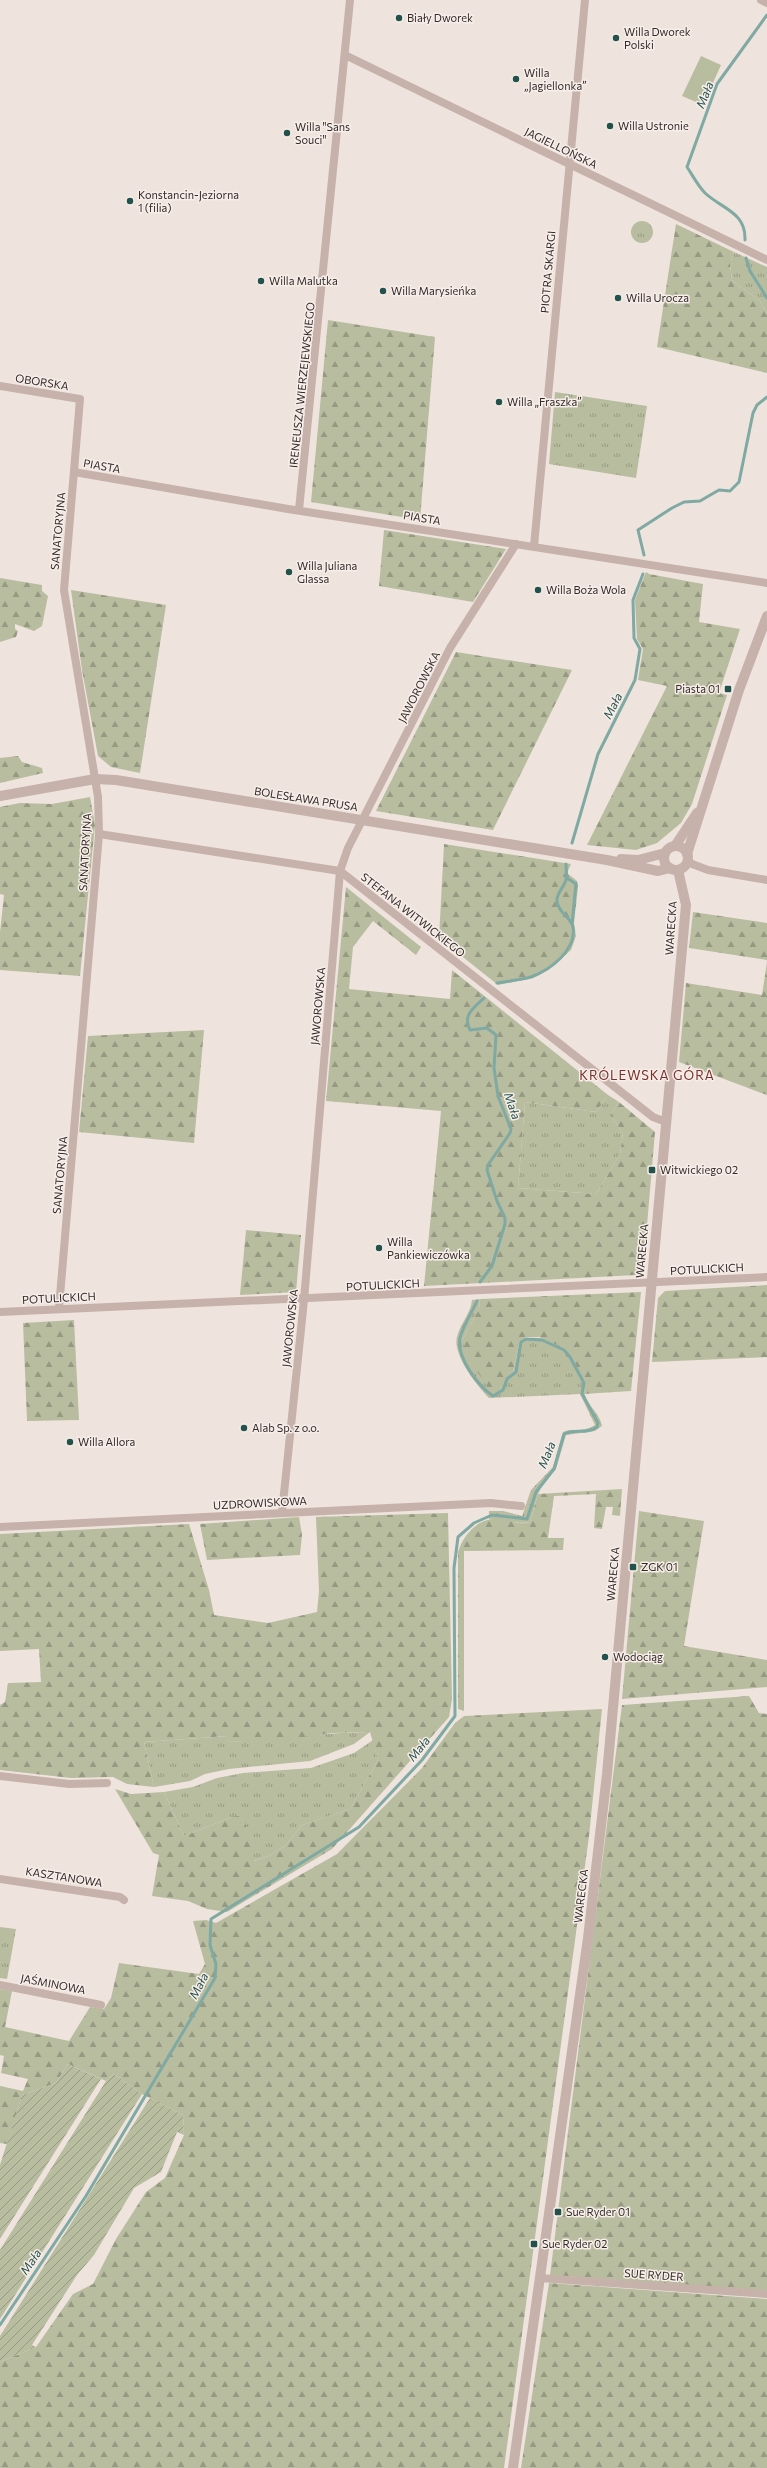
<svg xmlns="http://www.w3.org/2000/svg" width="767" height="2468" viewBox="0 0 767 2468" font-family="Commissioner,sans-serif">
<defs>
<pattern id="grass-tufts" width="24" height="20" patternUnits="userSpaceOnUse"><rect width="24" height="20" fill="#b8bd9f"/><path d="M3 7l-1-3M5 7V3M7 7l1-3M15 17l-1-3M17 17v-4M19 17l1-3" fill="none" stroke="#969a82"/></pattern>
<pattern id="forest-firs" width="22" height="20" patternUnits="userSpaceOnUse"><rect width="22" height="20" fill="#b8bd9f"/><path d="M5 1l3.5 6h-7zM16 11l3.5 6h-7z" fill="#969a82"/></pattern>
<pattern id="garden-furrows" width="10" height="10" patternUnits="userSpaceOnUse"><rect width="10" height="10" fill="#b8bd9f"/><path d="M-1 1l2-2M0 10L10 0M9 11l2-2" fill="none" stroke="#969a82"/></pattern>
</defs>
<rect width="100%" height="100%" fill="#efe3dd"/>
<g fill="url(#grass-tufts)">
<circle cx="642" cy="232" r="11"/>
<path d="M734 252 767 267V313L760 301 732 280 730 264Z"/>
<path d="M555 392 647 406 636 478 549 464Z"/>
<path d="M608 1095 619 1102 610 1115 623 1133 620 1154 596 1194 518 1188 525 1102 596 1112Z"/>
<path d="M480 1299 479 1309 463 1339 500 1391 504 1377 513 1372 520 1341C531 1334 557 1339 566 1348 572 1354 583 1371 585 1380 587 1384 583 1390 585 1395 589 1407 600 1414 602 1426L595 1431 566 1435 556 1469 544 1482 538 1494 530 1522C517 1525 503 1519 489 1519V1511H503L522 1516 531 1490 553 1467 563 1432C574 1427 580 1434 595 1425L580 1394 489 1398C477 1386 452 1354 457 1337 460 1324 471 1313 472 1300Z"/>
<path d="M370 1732 354 1744 310 1761 229 1769 205 1774 190 1781 154 1787 144 1742 228 1736 229 1742C276 1738 323 1733 370 1732Z"/>
<path d="M373 1740 378 1760 350 1809 302 1825 286 1845 269 1856 253 1861 232 1817 184 1836 164 1792 193 1787 217 1778 243 1773 311 1768 354 1753Z"/>
<path d="M0 1927 16 1929 7 1979 0 1978Z"/>
</g>
<g fill="url(#forest-firs)">
<path d="M676 224 734 252 730 264 732 280 760 301 767 313V373L657 347Z"/>
<path d="M328 320 435 337 420 520 311 502Z"/>
<path d="M384 530 506 549 473 602 379 586Z"/>
<path d="M646 572 649 574 703 584 699 622 740 629 719 693 727 695 692 804 681 823 657 843 636 850 587 845 667 686 638 680 643 649 637 639 635 600Z"/>
<path d="M0 578 42 585V591L48 596 42 626 34 631 15 624V629L18 631 16 637 0 642Z"/>
<path d="M71 590 166 605 140 773 111 767 98 756 82 670Z"/>
<path d="M456 652 572 670 493 830 376 811Z"/>
<path d="M18 756 22 762 42 768 43 773 0 783V758Z"/>
<path d="M90 797 95 825 80 976 0 970V932L4 895 0 894V807L20 803 52 804Z"/>
<path d="M444 844 571 864 567 873 577 881 578 887 574 924 576 936 571 950 548 970 533 978 498 985 439 938Z"/>
<path d="M346 887 421 947 416 955 373 921 353 947 349 989 450 999 452 970 608 1095 596 1112 525 1102 518 1188 596 1194 620 1154 623 1133 610 1115 619 1102 655 1132 643 1272 636 1275 424 1286 441 1111 326 1101Z"/>
<path d="M693 912 767 923V960L689 948Z"/>
<path d="M767 962V1095L679 1062 686 983 762 995Z"/>
<path d="M204 1030 194 1143 79 1132 88 1036Z"/>
<path d="M246 1230 301 1235 296 1292 240 1295Z"/>
<path d="M767 1285V1357L652 1362 658 1298 665 1291Z"/>
<path d="M641 1292 631 1391 584 1394 585 1380 565 1348 539 1337H526L520 1341 513 1372 505 1377 500 1391 495 1393 489 1389 464 1352 463 1339 479 1309 480 1299Z"/>
<path d="M74 1320 79 1420 27 1421 23 1323Z"/>
<path d="M622 1489 620 1516 612 1515 613 1507H606L602 1529 594 1528 596 1494 554 1496 548 1538H564L563 1550 464 1551V1711L458 1709V1552C465 1531 482 1514 506 1520 516 1522 520 1525 530 1522L538 1494Z"/>
<path d="M639 1511 704 1521 684 1646 767 1660V1687L622 1699Z"/>
<path d="M448 1513 452 1699 449 1717 332 1849 227 1912 207 1909 188 1901 152 1896 159 1855 153 1853 115 1789 131 1794 164 1792 184 1836 232 1817 244 1815 254 1861 269 1856 286 1845 302 1825 350 1809 378 1760 370 1732 332 1733 296 1738 229 1742 227 1736 144 1742 154 1787 127 1784 113 1777 71 1778 0 1770V1705L5 1702 8 1683 41 1682 39 1649 0 1651V1534L189 1524 209 1590 214 1615 268 1623 317 1612 319 1591 316 1517Z"/>
<path d="M299 1517 302 1535 300 1555 207 1560 200 1524Z"/>
<path d="M749 1696 759 1713 767 1714V2291L550 2275 622 1705Z"/>
<path d="M602 1709 589 1836 504 2468H0V2362L36 2347 73 2294 93 2284 116 2239 146 2192 165 2178 184 2135 183 2115 142 2094 114 2074 106 2081 68 2064 56 2083 22 2095 7 2144 0 2143V2086L23 2091 28 2079 1 2073 4 2056 0 2055V1989L12 1991 5 2027 69 2041 90 2007 104 2009 111 1998 119 1963 199 1974 205 1964 193 1921 206 1920 216 1923 337 1854 422 1768 455 1723 464 1716Z"/>
<path d="M549 2283 767 2299V2468H521Z"/>
</g>
<g fill="url(#garden-furrows)">
<path d="M68 2064 101 2079 0 2239V2165L22 2095 56 2083Z"/>
<path d="M114 2074 142 2094 0 2319V2250L106 2081Z"/>
<path d="M150 2098 183 2115 184 2135 177 2132 161 2172 134 2188 94 2255 77 2275 32 2345 36 2347 0 2362V2336Z"/>
</g>
<path fill="#b8bd9f" d="M701 56 721 65 703 105 682 96Z"/>
<g fill="none" stroke-linecap="round" stroke-linejoin="round">
<g stroke="#7fa9a3" stroke-width="3">
<path d="M745 240C746 212 722 209 705 193 698 186 693 176 687 167L717 84 767 15"/>
<path d="M746 258 750 271 767 298"/>
<path d="M644 555 638 530 672 508 684 502 700 501 719 490 730 491 739 482 753 413 757 405 767 397"/>
<path d="M572 843 598 754 635 680 640 649 634 638 633 600 643 574"/>
<path d="M567 878 576 884 572 924"/>
<path d="M497 983C508 981 520 980 531 977 550 970 577 950 573 927 571 917 558 913 557 901 556 894 564 887 566 880 567 875 566 869 566 864"/>
<path d="M480 1282 492 1266 505 1224V1218L497 1201 487 1170 488 1165 510 1133 511 1129 498 1096 494 1068 496 1035 487 1028 470 1030C462 1015 474 1008 484 998"/>
<path d="M0 2325 86 2196 215 1978 216 1964 210 1945 211 1919 359 1827 422 1760 455 1716 454 1568 458 1537 474 1523 492 1515 527 1519 536 1492 554 1469 564 1434C574 1428 586 1435 597 1427L598 1423 582 1394 584 1383 570 1357 564 1350 542 1340 526 1339 521 1342 516 1372 507 1379 503 1390 493 1396C478 1386 456 1357 460 1338 463 1326 472 1312 477 1301"/>
</g>
<g stroke="#c6b2aa" stroke-width="8">
<path d="M761 0 767 3"/>
<path d="M345 55 767 260"/>
<path d="M0 386 80 399 64 590 98 797 99 834 59 1308"/>
<path d="M74 472 288 509 767 583"/>
<path d="M299 510 350 0"/>
<path d="M534 546 585 0"/>
<path d="M99 834 340 871 653 1117 666 1122"/>
<path d="M687 862 708 870 767 880"/>
<path d="M0 1312 767 1277"/>
<path d="M282 1513 304 1300 340 871 348 848 450 648 516 544"/>
<path d="M0 1527 491 1503 521 1506"/>
<path d="M0 1776 69 1784 107 1783"/>
<path d="M0 1879 120 1897 124 1900"/>
<path d="M0 1985 101 2005"/>
<path d="M540 2278 767 2294"/>
</g>
<g stroke="#c6b2aa" stroke-width="10">
<path d="M0 796 95 779 116 780 607 860 658 871 670 868"/>
<path d="M675 846 697 813"/>
<circle cx="676" cy="858" r="12"/>
<path d="M687 854 739 690 767 616"/>
<path d="M621 859 638 860 665 853"/>
<path d="M513 2468 588 1938 607 1774 686 905 678 870"/>
</g>
</g>
<g fill="#23514c" stroke="#f7eee9" stroke-width="1.5">
<circle cx="399" cy="18" r="4"/>
<circle cx="616" cy="38" r="4"/>
<circle cx="516" cy="79" r="4"/>
<circle cx="610" cy="126" r="4"/>
<circle cx="287" cy="133" r="4"/>
<circle cx="130" cy="201" r="4"/>
<circle cx="261" cy="281" r="4"/>
<circle cx="383" cy="291" r="4"/>
<circle cx="618" cy="298" r="4"/>
<circle cx="499" cy="402" r="4"/>
<circle cx="289" cy="572" r="4"/>
<circle cx="538" cy="590" r="4"/>
<rect x="724" y="685" width="8" height="8" rx="2"/>
<rect x="648" y="1166" width="8" height="8" rx="2"/>
<circle cx="379" cy="1248" r="4"/>
<circle cx="244" cy="1428" r="4"/>
<circle cx="70" cy="1442" r="4"/>
<rect x="629" y="1563" width="8" height="8" rx="2"/>
<circle cx="605" cy="1657" r="4"/>
<rect x="554" y="2208" width="8" height="8" rx="2"/>
<rect x="530" y="2240" width="8" height="8" rx="2"/>
</g>
<g text-anchor="middle" stroke-width="3" stroke-linejoin="round" paint-order="stroke">
<g font-size="11" fill="#342a29" stroke="#f7eee9" text-anchor="start">
<text x="407" y="22">Biały Dworek</text>
<text x="624" y="36">Willa Dworek<tspan x="624" dy="13">Polski</tspan></text>
<text x="524" y="77">Willa<tspan x="524" dy="13">„Jagiellonka”</tspan></text>
<text x="618" y="130">Willa Ustronie</text>
<text x="295" y="131">Willa "Sans<tspan x="295" dy="13">Souci"</tspan></text>
<text x="138" y="199">Konstancin-Jeziorna<tspan x="138" dy="13">1 (filia)</tspan></text>
<text x="269" y="285">Willa Malutka</text>
<text x="391" y="295">Willa Marysieńka</text>
<text x="626" y="302">Willa Urocza</text>
<text x="507" y="406">Willa „Fraszka”</text>
<text x="297" y="570">Willa Juliana<tspan x="297" dy="13">Glassa</tspan></text>
<text x="546" y="594">Willa Boża Wola</text>
<text x="720" y="693" text-anchor="end">Piasta 01</text>
<text x="660" y="1174">Witwickiego 02</text>
<text x="387" y="1246">Willa<tspan x="387" dy="13">Pankiewiczówka</tspan></text>
<text x="252" y="1432">Alab Sp. z o.o.</text>
<text x="78" y="1446">Willa Allora</text>
<text x="641" y="1571">ZGK 01</text>
<text x="613" y="1661">Wodociąg</text>
<text x="566" y="2216">Sue Ryder 01</text>
<text x="542" y="2248">Sue Ryder 02</text>
</g>
<g font-size="11" fill="#342a29" stroke="#f7eee9">
<text transform="translate(561 148) rotate(26)" y="4">JAGIELLOŃSKA</text>
<text transform="translate(548 272) rotate(-85)" y="4">PIOTRA SKARGI</text>
<text transform="translate(42 382) rotate(9)" y="4">OBORSKA</text>
<text transform="translate(302 385) rotate(-84)" y="4">IRENEUSZA WIERZEJEWSKIEGO</text>
<text transform="translate(102 466) rotate(10)" y="4">PIASTA</text>
<text transform="translate(422 518) rotate(9)" y="4">PIASTA</text>
<text transform="translate(58 531) rotate(-85)" y="4">SANATORYJNA</text>
<text transform="translate(419 687) rotate(-63)" y="4">JAWOROWSKA</text>
<text transform="translate(306 799) rotate(9)" y="4">BOLESŁAWA PRUSA</text>
<text transform="translate(85 852) rotate(-87)" y="4">SANATORYJNA</text>
<text transform="translate(413 915) rotate(38)" y="4">STEFANA WITWICKIEGO</text>
<text transform="translate(671 928) rotate(-86)" y="4">WARECKA</text>
<text transform="translate(318 1006) rotate(-85)" y="4">JAWOROWSKA</text>
<text transform="translate(60 1175) rotate(-85)" y="4">SANATORYJNA</text>
<text transform="translate(642 1251) rotate(-85)" y="4">WARECKA</text>
<text transform="translate(707 1269) rotate(-3)" y="4">POTULICKICH</text>
<text transform="translate(383 1285) rotate(-3)" y="4">POTULICKICH</text>
<text transform="translate(59 1298) rotate(-3)" y="4">POTULICKICH</text>
<text transform="translate(290 1328) rotate(-84)" y="4">JAWOROWSKA</text>
<text transform="translate(260 1503) rotate(-3)" y="4">UZDROWISKOWA</text>
<text transform="translate(613 1574) rotate(-85)" y="4">WARECKA</text>
<text transform="translate(64 1877) rotate(9)" y="4">KASZTANOWA</text>
<text transform="translate(581 1896) rotate(-83)" y="4">WARECKA</text>
<text transform="translate(53 1984) rotate(11)" y="4">JAŚMINOWA</text>
<text transform="translate(654 2275) rotate(4)" y="4">SUE RYDER</text>
</g>
<g font-size="12" font-style="italic" fill="#23514c" stroke="#f7eee9">
<text transform="translate(705 95) rotate(-68)" y="4">Mała</text>
<text transform="translate(613 706) rotate(-63)" y="4">Mała</text>
<text transform="translate(512 1106) rotate(71)" y="4">Mała</text>
<text transform="translate(547 1455) rotate(-68)" y="4">Mała</text>
<text transform="translate(419 1749) rotate(-51)" y="4">Mała</text>
<text transform="translate(199 1986) rotate(-63)" y="4">Mała</text>
<text transform="translate(31 2262) rotate(-56)" y="4">Mała</text>
</g>
<g font-size="13" letter-spacing="1" fill="#7a2f2b" stroke="#f7eee9">
<text x="647" y="1080">KRÓLEWSKA GÓRA</text>
</g>
</g>
</svg>
